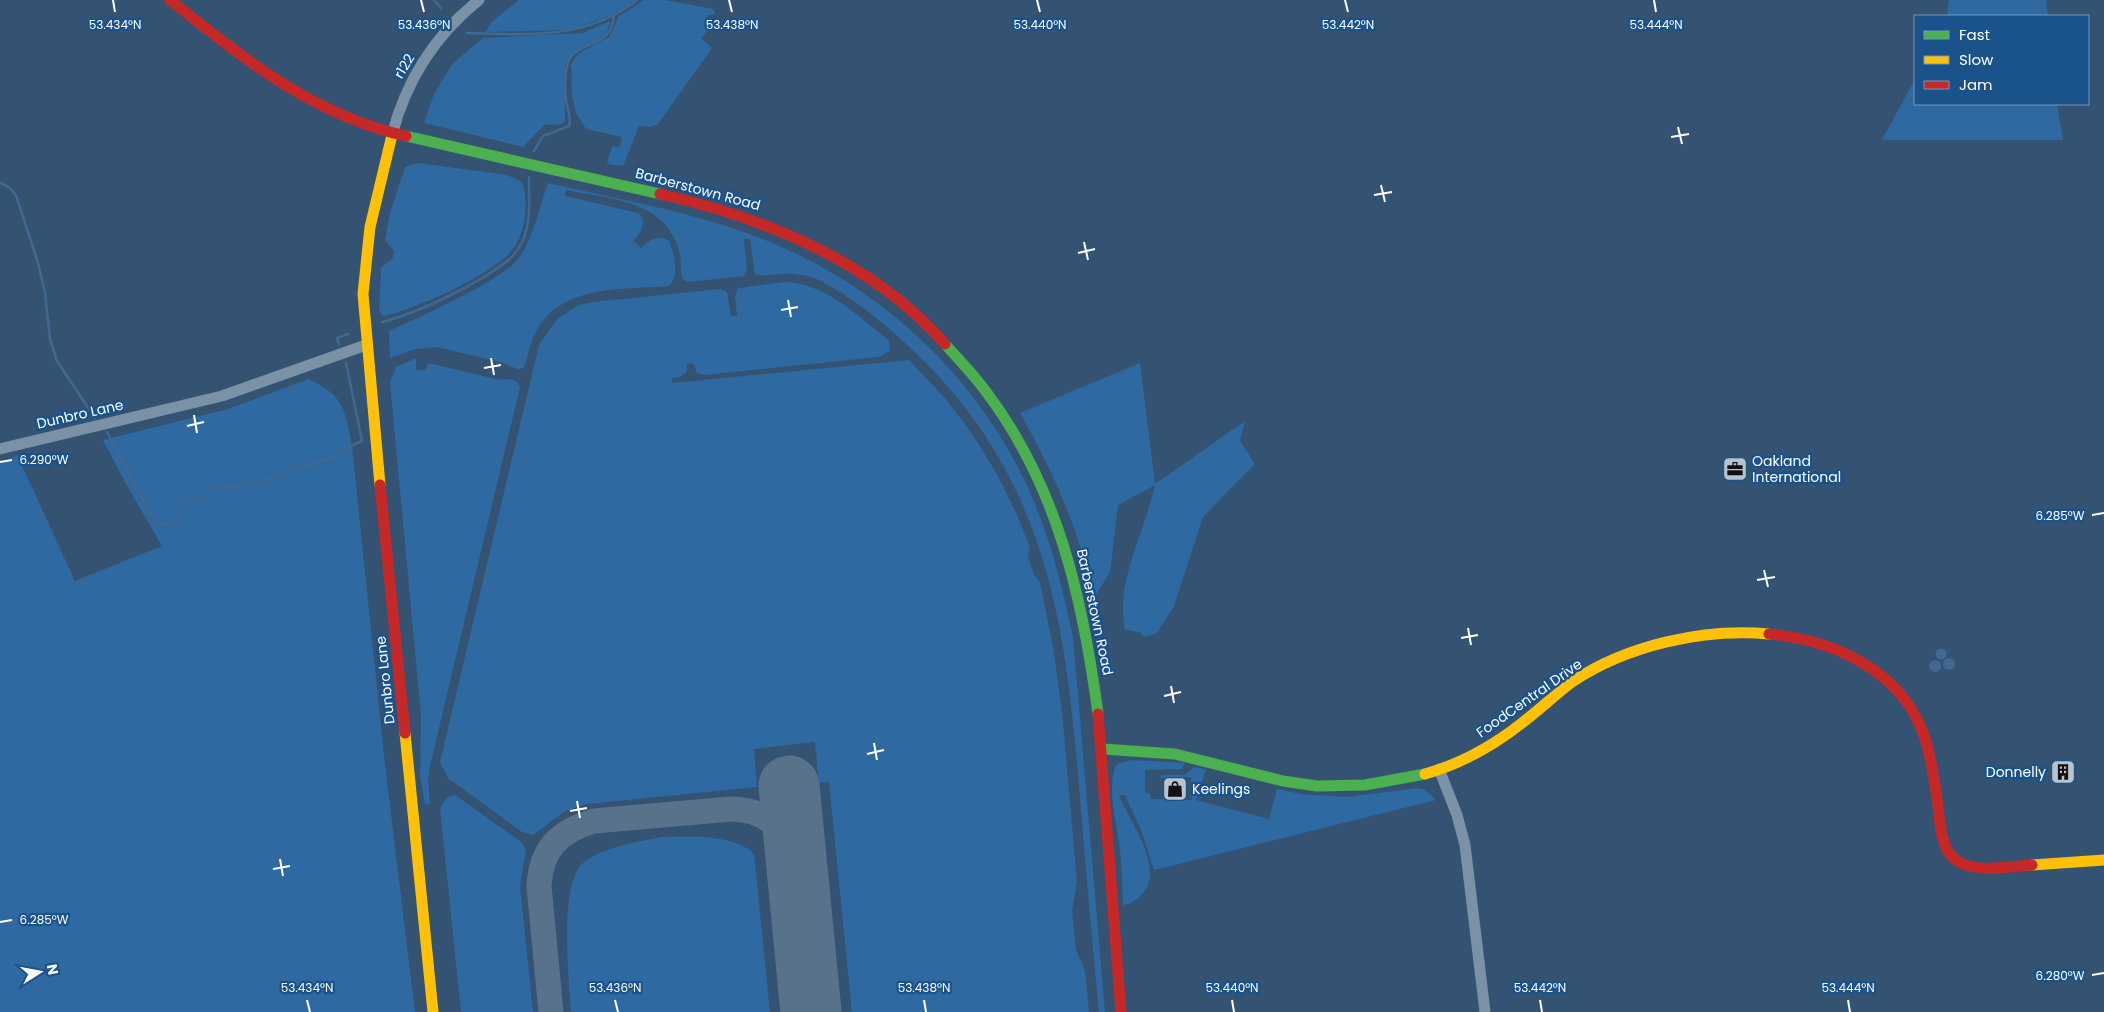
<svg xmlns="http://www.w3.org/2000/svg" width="2104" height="1012" viewBox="0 0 2104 1012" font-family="Poppins,sans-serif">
<rect width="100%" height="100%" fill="#345372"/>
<g fill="#2e69a2">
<path d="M519 0H635L624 9 601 19 568 30 485 32 492 22Z"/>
<path d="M644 0H665L713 9 716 14 707 15 708 30 701 38 712 48 658 124 650 127 639 126 623 166 607 164 612 146 620 147 622 137 586 129 576 113 572 96 571 64 578 54 609 37 619 16Z"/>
<path d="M1949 0H2046L2048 16H1947Z"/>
<path d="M610 21 607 34 570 57 565 65V121L562 124 544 125 523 147 424 123 434 94 452 64 483 38 583 33Z"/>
<path d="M1915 79V104H2057L2063 140H1882Z"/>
<path d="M418 163 507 175 522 182C529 202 526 231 513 249 496 273 413 311 383 316L379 310 381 268 393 258 394 251 385 240 390 213 405 167Z"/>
<path d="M548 183C622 200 700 213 770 242 892 292 994 393 1040 517 1055 556 1064 596 1073 637L1105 1012H1099C1092 941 1086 870 1080 798 1066 627 1049 484 920 357 890 328 857 300 821 281 809 275 795 273 782 274 773 274 764 277 755 274L750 239H744L747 269 744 276 687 282 682 278C680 267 682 255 677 244 661 200 606 198 566 190L565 196 638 213C648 223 641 232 633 241L641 248C650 239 657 234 669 241 674 253 680 276 669 286 623 290 563 284 537 330 530 342 529 354 524 367L519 370 504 363 437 347 415 349 390 358 389 331C419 317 506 280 521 255 534 234 540 206 548 183Z"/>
<path d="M785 282C824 283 857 315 886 338L889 341 890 351 878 357 704 375 697 373 693 363 687 364V371L680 377 672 378V383L909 360 944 397 971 432 997 474 1017 515 1030 547 1028 556 1034 575 1040 582 1053 647 1062 711 1077 882 1072 910 1076 950 1085 971 1089 1012H852L829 782 819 783 815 742 754 749 757 787 586 804 565 811 533 835 522 832 448 778 440 762 539 345 557 319 579 305 593 302 721 289 727 292 731 316H737L735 296 738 288Z"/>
<path d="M416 358V370H426L427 364H433L500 380 511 379 517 382 520 387 430 766 428 780 430 804H425L420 776 421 716 390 382 396 367Z"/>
<path d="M1140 363 1155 484 1245 421 1240 441 1255 464 1203 517 1174 606 1157 633 1144 637 1140 632 1125 630C1115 581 1145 532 1155 485L1118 505 1110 572 1094 598C1079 530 1054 473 1020 413Z"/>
<path d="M309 379C344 396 345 409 352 446L385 765 415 1012H0V464L17 455 75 581 162 546 126 484 103 440 228 409Z"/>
<path d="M1132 760 1185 763 1182 769 1145 770V792L1150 794 1151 799 1192 800 1191 777 1160 778 1162 775H1185L1194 767 1206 769 1196 800 1269 819 1277 789 1301 794 1346 797 1419 788 1425 790 1436 800 1154 870 1141 830 1125 795H1119C1129 821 1166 869 1142 894 1136 901 1131 904 1123 905 1122 887 1122 868 1120 850 1118 827 1105 785 1117 764Z"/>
<path d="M455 795 521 842 526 850 520 886 533 1012H461L440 808 447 797Z"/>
<path d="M662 837C687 836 736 834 754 854L770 1012H571C569 981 559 886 582 864 599 848 640 841 662 837Z"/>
</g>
<g fill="#406891">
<circle cx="1941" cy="654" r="5.5"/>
<circle cx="1949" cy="664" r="6"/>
<circle cx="1935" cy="666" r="6"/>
</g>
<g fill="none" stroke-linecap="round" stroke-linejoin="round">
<g stroke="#406891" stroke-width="2.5">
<path d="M434 0 441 8"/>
<path d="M467 33C526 35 589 39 637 0"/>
<path d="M534 151 543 136 569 126C572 117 567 109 566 99 565 88 565 70 569 60 580 39 611 50 614 16"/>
<path d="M0 183 9 187 16 195 38 263 45 293 50 339 57 361 95 418"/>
<path d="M382 322C418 313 476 285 506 262 514 256 520 247 524 238 531 219 529 197 529 177"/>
<path d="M339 344 337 338 348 334"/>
<path d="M107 432 157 526 168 524"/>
<path d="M176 521 190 503 205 493 215 489 256 484 281 473 333 457 351 446 362 441 346 363"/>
</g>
<path stroke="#58728c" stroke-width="25" d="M551 1012 539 886C541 849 559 831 594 821L731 809C770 810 786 830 797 865"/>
<path stroke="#58728c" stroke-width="61" d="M789 786 811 1012"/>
<g stroke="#7b91a6" stroke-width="11">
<path d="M392 135C406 81 435 35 479 0"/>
<path d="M0 449 222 396 366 345"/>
<path d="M1439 769 1457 815 1465 845 1485 1012"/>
</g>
<g stroke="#4caf50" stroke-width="11">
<path d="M406 136 660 194"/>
<path d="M945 344C959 360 975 376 987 393 1058 487 1083 600 1098 714"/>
<path d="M1103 749 1175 754 1283 781 1317 786 1365 785 1425 774"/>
</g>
<g stroke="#ffc107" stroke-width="11">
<path d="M380 485 363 294 370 227 392 135"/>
<path d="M405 733 433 1012"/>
<path d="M1425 774C1460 764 1493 746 1522 723 1539 710 1555 695 1572 682 1627 645 1704 628 1769 634"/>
<path d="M2032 865 2104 860"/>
</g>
<g stroke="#c62828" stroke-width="11">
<path d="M170 0C243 58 312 115 406 136"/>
<path d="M660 194C765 218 872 261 945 344"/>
<path d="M380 485 405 733"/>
<path d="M1769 634C1831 640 1897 668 1922 730 1931 754 1934 780 1938 805 1940 822 1940 850 1957 861 1977 874 2009 866 2032 865"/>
<path d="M1098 714 1121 1012"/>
</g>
</g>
<path fill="none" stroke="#fff" stroke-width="2" d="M113 0 115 12M421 0 424 12M729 0 732 12M1037 0 1040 12M1345 0 1348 12M1654 0 1656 12M1678 127 1682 144M1671 137 1689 134M1381 185 1385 202M1374 195 1392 192M1084 242 1088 260M1078 253 1095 249M788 300 791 317M781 310 798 307M491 358 494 375M484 368 501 365M194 415 197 433M187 426 204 422M0 462 12 460M2092 515 2104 513M1764 570 1768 587M1757 580 1775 577M1468 628 1471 645M1461 638 1478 635M1171 686 1174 703M1164 696 1181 692M874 743 877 760M867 754 884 750M577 801 580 818M570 811 587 808M280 859 283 876M273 869 290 866M0 922 12 920M2092 975 2104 973M307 1000 310 1012M615 1000 618 1012M924 1000 926 1012M1232 1000 1234 1012M1540 1000 1542 1012M1848 1000 1850 1012"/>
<defs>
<symbol id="office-square" viewBox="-11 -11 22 22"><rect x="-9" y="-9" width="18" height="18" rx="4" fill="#b8c3ce" stroke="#1a528c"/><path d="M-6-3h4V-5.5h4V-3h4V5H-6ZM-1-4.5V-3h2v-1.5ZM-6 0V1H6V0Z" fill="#111"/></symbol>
<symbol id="building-square" viewBox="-11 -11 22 22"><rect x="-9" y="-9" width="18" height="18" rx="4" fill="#b8c3ce" stroke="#1a528c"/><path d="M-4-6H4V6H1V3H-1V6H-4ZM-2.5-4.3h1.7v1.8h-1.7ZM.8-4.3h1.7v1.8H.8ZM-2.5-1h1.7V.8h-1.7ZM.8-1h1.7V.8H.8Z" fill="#111"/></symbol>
<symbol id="shop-square" viewBox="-11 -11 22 22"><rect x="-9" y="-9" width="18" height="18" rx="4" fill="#b8c3ce" stroke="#1a528c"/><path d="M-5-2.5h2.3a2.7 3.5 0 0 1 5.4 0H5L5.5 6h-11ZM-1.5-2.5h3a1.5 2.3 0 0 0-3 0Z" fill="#111"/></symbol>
</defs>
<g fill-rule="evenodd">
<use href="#office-square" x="1721" y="455" width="28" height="28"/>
<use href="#building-square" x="2049" y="758" width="28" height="28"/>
<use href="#shop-square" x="1161" y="775" width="28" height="28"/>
</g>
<g text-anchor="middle" stroke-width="4.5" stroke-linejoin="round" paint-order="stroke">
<g font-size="14" fill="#fff" stroke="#1a528c">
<text transform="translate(404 66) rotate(-59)" y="5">r122</text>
<text transform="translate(698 189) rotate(15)" y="5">Barberstown Road</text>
<text transform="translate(80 414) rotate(-13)" y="5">Dunbro Lane</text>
<text transform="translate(1095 612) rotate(78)" y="5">Barberstown Road</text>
<text transform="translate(385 680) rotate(-96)" y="5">Dunbro Lane</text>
<text transform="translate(1529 698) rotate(-35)" y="5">FoodCentral Drive</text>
</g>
<g font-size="14" fill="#fff" stroke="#1a528c" text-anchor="start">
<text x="1752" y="466">Oakland<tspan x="1752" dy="16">International</tspan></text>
<text x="2046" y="777" text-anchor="end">Donnelly</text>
<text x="1192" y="794">Keelings</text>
</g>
</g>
<g font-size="12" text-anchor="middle" fill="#fff" stroke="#1a528c" stroke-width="4.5" stroke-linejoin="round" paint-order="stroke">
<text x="115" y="29">53.434°N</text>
<text x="424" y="29">53.436°N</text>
<text x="732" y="29">53.438°N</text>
<text x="1040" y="29">53.440°N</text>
<text x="1348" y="29">53.442°N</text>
<text x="1656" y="29">53.444°N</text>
<text x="44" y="464">6.290°W</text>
<text x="2060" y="520">6.285°W</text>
<text x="44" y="924">6.285°W</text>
<text x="2060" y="980">6.280°W</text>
<text x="307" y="992">53.434°N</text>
<text x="615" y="992">53.436°N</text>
<text x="924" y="992">53.438°N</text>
<text x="1232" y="992">53.440°N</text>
<text x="1540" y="992">53.442°N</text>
<text x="1848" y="992">53.444°N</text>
</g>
<rect x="1914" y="15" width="175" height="90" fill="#1a528c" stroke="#7697ba"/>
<rect x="1924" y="31" width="25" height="8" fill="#4caf50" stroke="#7697ba"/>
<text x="1959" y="40" font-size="15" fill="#ffffff">Fast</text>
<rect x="1924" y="56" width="25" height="8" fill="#ffc107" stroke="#7697ba"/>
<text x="1959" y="65" font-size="15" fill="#ffffff">Slow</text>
<rect x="1924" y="81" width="25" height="8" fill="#c62828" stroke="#7697ba"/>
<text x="1959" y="90" font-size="15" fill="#ffffff">Jam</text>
<g transform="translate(40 972) rotate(79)" stroke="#1a528c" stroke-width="4" paint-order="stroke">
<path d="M0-4L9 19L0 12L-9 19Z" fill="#ffffff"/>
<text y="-8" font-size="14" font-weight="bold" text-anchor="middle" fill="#ffffff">N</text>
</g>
</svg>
